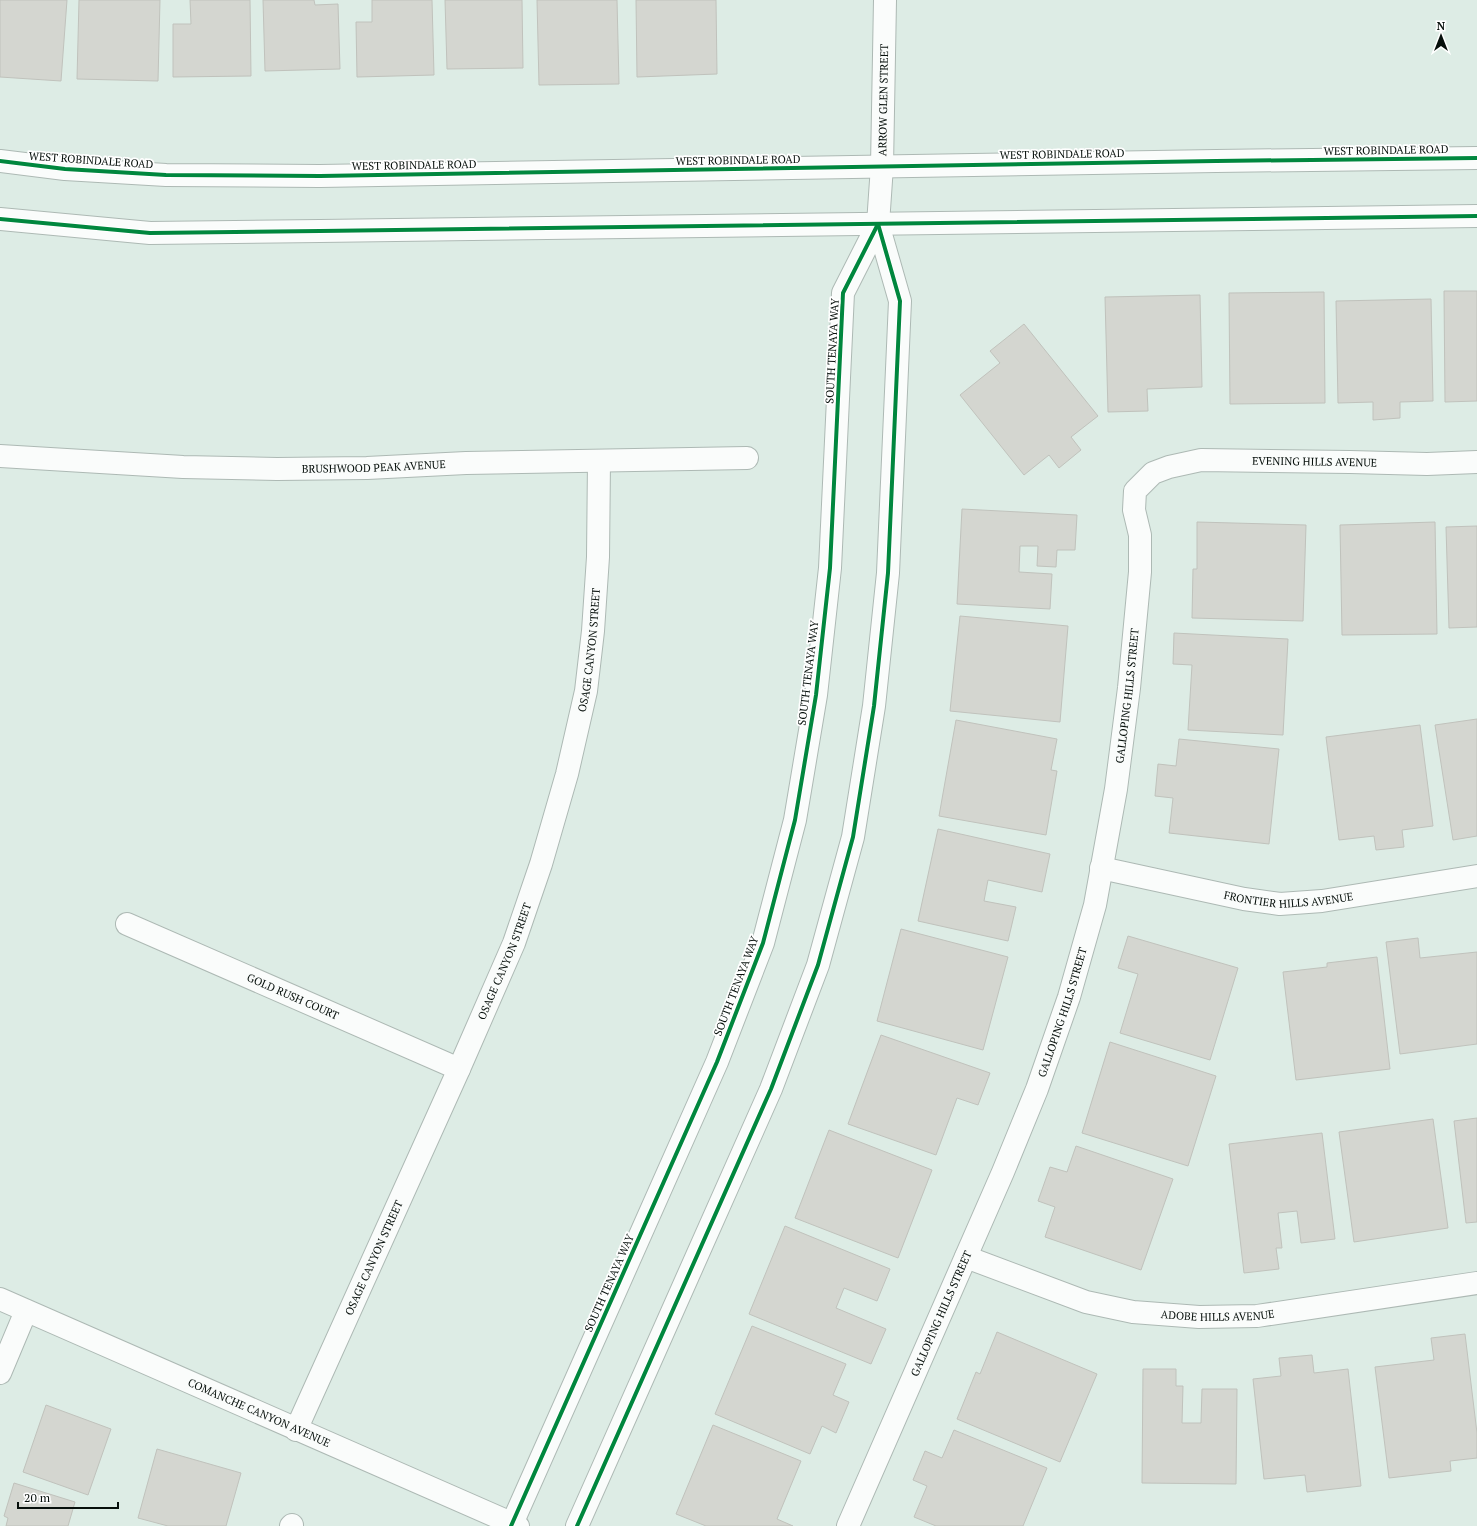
<svg xmlns="http://www.w3.org/2000/svg" width="1477" height="1526" viewBox="0 0 1477 1526" font-family="'PT Serif',serif">
<rect width="100%" height="100%" fill="#ddece5"/>
<g fill="#d4d6d0" stroke="#c0c2bc">
<path d="M0 0H67L61 81 0 77Z"/>
<path d="M79 0H160L158 81 77 79Z"/>
<path d="M190 0H250L251 76 173 77V24H191Z"/>
<path d="M263 0H314L315 5 338 4 340 69 265 71Z"/>
<path d="M372 0H432L434 75 357 77 356 22H372Z"/>
<path d="M445 0H522L523 68 447 69Z"/>
<path d="M537 0H617L619 84 539 85Z"/>
<path d="M636 0H716L717 74 637 77Z"/>
<path d="M1444 291H1477V401L1445 402Z"/>
<path d="M1324 292 1325 403 1230 404 1229 293Z"/>
<path d="M1200 295 1202 387 1147 389 1148 411 1108 412 1105 297Z"/>
<path d="M1431 299 1433 401 1400 402V418L1373 420V402L1338 403 1336 301Z"/>
<path d="M1024 324 1098 416 1071 437 1081 450 1059 468 1049 455 1024 475 960 395 1000 363 990 351Z"/>
<path d="M962 509 1077 515 1075 550H1057L1056 567 1037 566 1038 546H1020L1019 572 1052 574 1050 609 957 604Z"/>
<path d="M1197 522 1306 525 1303 621 1192 618 1193 569H1197Z"/>
<path d="M1435 522 1437 634 1342 635 1340 525Z"/>
<path d="M1477 526V627L1449 628 1446 527Z"/>
<path d="M960 616 1068 626 1060 722 950 711Z"/>
<path d="M1174 633 1288 639 1283 735 1188 730 1192 665 1173 664Z"/>
<path d="M1477 719V836L1453 840 1435 725Z"/>
<path d="M956 720 1057 739 1051 770 1057 771 1046 835 939 816Z"/>
<path d="M1420 725 1433 826 1402 830 1404 847 1376 850 1374 836 1339 840 1326 737Z"/>
<path d="M1179 739 1279 749 1269 844 1169 833 1173 798 1155 796 1158 764 1176 766Z"/>
<path d="M938 829 1050 854 1042 892 988 880 984 901 1016 907 1008 941 918 921Z"/>
<path d="M901 929 1008 957 983 1050 877 1021Z"/>
<path d="M1128 936 1238 968 1210 1060 1120 1033 1138 974 1118 968Z"/>
<path d="M1418 938 1420 958 1477 952V1044L1400 1054 1386 942Z"/>
<path d="M1377 957 1390 1069 1296 1080 1283 972 1327 967V963Z"/>
<path d="M881 1035 990 1073 978 1105 957 1098 936 1155 848 1124Z"/>
<path d="M1110 1042 1216 1076 1188 1166 1082 1133Z"/>
<path d="M1477 1118V1222L1466 1223 1454 1121Z"/>
<path d="M1433 1119 1448 1228 1354 1242 1339 1132Z"/>
<path d="M829 1130 932 1170 898 1258 795 1218Z"/>
<path d="M1322 1133 1335 1239 1301 1243 1297 1211 1278 1213 1282 1248H1276L1279 1269 1244 1273 1229 1144Z"/>
<path d="M1076 1146 1173 1179 1141 1270 1045 1237 1055 1207 1038 1201 1050 1167 1067 1172Z"/>
<path d="M785 1226 890 1269 877 1301 844 1288 836 1308 886 1329 871 1364 749 1314Z"/>
<path d="M752 1326 846 1364 833 1395 849 1402 836 1433 822 1426 810 1454 715 1414Z"/>
<path d="M997 1332 1097 1374 1060 1462 957 1419 976 1372 980 1374Z"/>
<path d="M1465 1334 1477 1433V1458L1450 1461 1451 1471 1389 1478 1375 1367 1434 1360 1431 1338Z"/>
<path d="M1312 1355 1314 1373 1348 1369 1361 1486 1307 1492 1305 1475 1264 1479 1253 1379 1281 1376 1279 1358Z"/>
<path d="M1143 1369H1176V1386H1183L1182 1423H1201L1202 1389H1237L1236 1484 1142 1483Z"/>
<path d="M46 1405 111 1429 88 1495 23 1472Z"/>
<path d="M713 1425 801 1461 777 1519 793 1526H706L676 1514Z"/>
<path d="M954 1430 1047 1468 1023 1526H936L914 1517 927 1486 913 1480 925 1451 942 1458Z"/>
<path d="M157 1449 241 1473 226 1526H168L138 1518Z"/>
<path d="M14 1483 75 1502 68 1526H6L8 1518 4 1516Z"/>
</g>
<g fill="none" stroke-linecap="round" stroke-linejoin="round">
<defs>
<g id="minor">
<path id="s1" d="M882 166 885 0"/>
<path id="s2" d="M0 456 183 467 277 469 367 468 466 463 747 458"/>
<path id="s3" d="M1101 868 1244 899 1280 904 1322 901 1477 876"/>
<path id="s4" d="M127 924 459 1069"/>
<path id="s5" d="M966 1257 1086 1302 1133 1312 1199 1317 1257 1316 1477 1283"/>
<path id="s6" d="M0 1299 518 1526"/>
<path d="M0 1373 26 1311"/>
<path id="s7" d="M296 1430 459 1069 514 943 541 864 567 774 586 691 593 631 598 557 599 461"/>
<path d="M291 1526 292 1525"/>
<path id="s8" d="M848 1526 1003 1172 1037 1089 1069 997 1095 905 1116 789 1129 688 1140 572V535L1134 510 1135 491 1153 473 1169 467 1201 460 1350 462 1427 464 1477 462"/>
</g>
<g id="tertiary">
<path d="M511 1526 717 1062 763 943 795 820 816 695 830 568 843 293 878 224"/>
<path d="M577 1526 771 1089 818 965 853 837 874 706 888 573 900 301 878 224 882 166"/>
</g>
<g id="secondary">
<path d="M0 161 65 169 166 175 320 176 1216 161 1477 158"/>
<path d="M0 219 150 233 320 231 1477 216"/>
</g>
</defs>
<use href="#minor" stroke="#adb9b4" stroke-width="24"/>
<use href="#tertiary" stroke="#adb9b4" stroke-width="24"/>
<use href="#secondary" stroke="#adb9b4" stroke-width="24"/>
<use href="#minor" stroke="#fafcfb" stroke-width="22"/>
<use href="#tertiary" stroke="#fafcfb" stroke-width="22"/>
<use href="#secondary" stroke="#fafcfb" stroke-width="22"/>
<defs>
<g id="cycleway">
<path d="M0 161 65 169 166 175 320 176 1216 161 1477 158"/>
<path d="M0 219 150 233 320 231 1477 216"/>
<path d="M511 1526 717 1062 763 943 795 820 816 695 830 568 843 293 878 224"/>
<path d="M577 1526 771 1089 818 965 853 837 874 706 888 573 900 301 878 224"/>
</g>
</defs>
<use href="#cycleway" stroke="#fff" stroke-width="6"/>
<use href="#cycleway" stroke="#00873e" stroke-width="4"/>
</g>
<g text-anchor="middle" stroke-width="3.5" stroke-linejoin="round" paint-order="stroke">
<g font-size="11" fill="#060f0b" stroke="#fff">
<text dy="4" stroke="none"><textPath href="#s1" startOffset="66">ARROW GLEN STREET</textPath></text>
<text transform="translate(1386 150) rotate(-1)" y="4">WEST ROBINDALE ROAD</text>
<text transform="translate(1062 154) rotate(-1)" y="4">WEST ROBINDALE ROAD</text>
<text transform="translate(91 160) rotate(4)" y="4">WEST ROBINDALE ROAD</text>
<text transform="translate(738 160) rotate(-1)" y="4">WEST ROBINDALE ROAD</text>
<text transform="translate(414 165) rotate(-1)" y="4">WEST ROBINDALE ROAD</text>
<text transform="translate(832 351) rotate(-87)" y="4">SOUTH TENAYA WAY</text>
<text dy="4" stroke="none"><textPath href="#s8" startOffset="1276">EVENING HILLS AVENUE</textPath></text>
<text dy="4" stroke="none"><textPath href="#s2" startOffset="374">BRUSHWOOD PEAK AVENUE</textPath></text>
<text dy="4" stroke="none"><textPath href="#s7" startOffset="837">OSAGE CANYON STREET</textPath></text>
<text transform="translate(808 673) rotate(-83)" y="4">SOUTH TENAYA WAY</text>
<text dy="4" stroke="none"><textPath href="#s8" startOffset="881">GALLOPING HILLS STREET</textPath></text>
<text dy="4" stroke="none"><textPath href="#s3" startOffset="191">FRONTIER HILLS AVENUE</textPath></text>
<text dy="4" stroke="none"><textPath href="#s7" startOffset="513">OSAGE CANYON STREET</textPath></text>
<text transform="translate(736 986) rotate(-69)" y="4">SOUTH TENAYA WAY</text>
<text dy="4" stroke="none"><textPath href="#s4" startOffset="181">GOLD RUSH COURT</textPath></text>
<text dy="4" stroke="none"><textPath href="#s8" startOffset="557">GALLOPING HILLS STREET</textPath></text>
<text dy="4" stroke="none"><textPath href="#s7" startOffset="189">OSAGE CANYON STREET</textPath></text>
<text transform="translate(609 1283) rotate(-66)" y="4">SOUTH TENAYA WAY</text>
<text dy="4" stroke="none"><textPath href="#s8" startOffset="232">GALLOPING HILLS STREET</textPath></text>
<text dy="4" stroke="none"><textPath href="#s5" startOffset="261">ADOBE HILLS AVENUE</textPath></text>
<text dy="4" stroke="none"><textPath href="#s6" startOffset="283">COMANCHE CANYON AVENUE</textPath></text>
</g>
</g>
<g transform="translate(1441 36)" stroke="#ffffff" stroke-width="3" paint-order="stroke">
<path d="M0-3L7 15L0 10L-7 15Z" fill="#060f0b"/>
<text y="-6" font-size="11" font-weight="bold" text-anchor="middle" fill="#060f0b">N</text>
</g>
<path d="M18 1502v6h100v-6" fill="none" stroke="#060f0b" stroke-width="2"/>
<text x="24" y="1502" font-size="12" fill="#060f0b" stroke="#ffffff" stroke-width="3" paint-order="stroke">20 m</text>
</svg>
